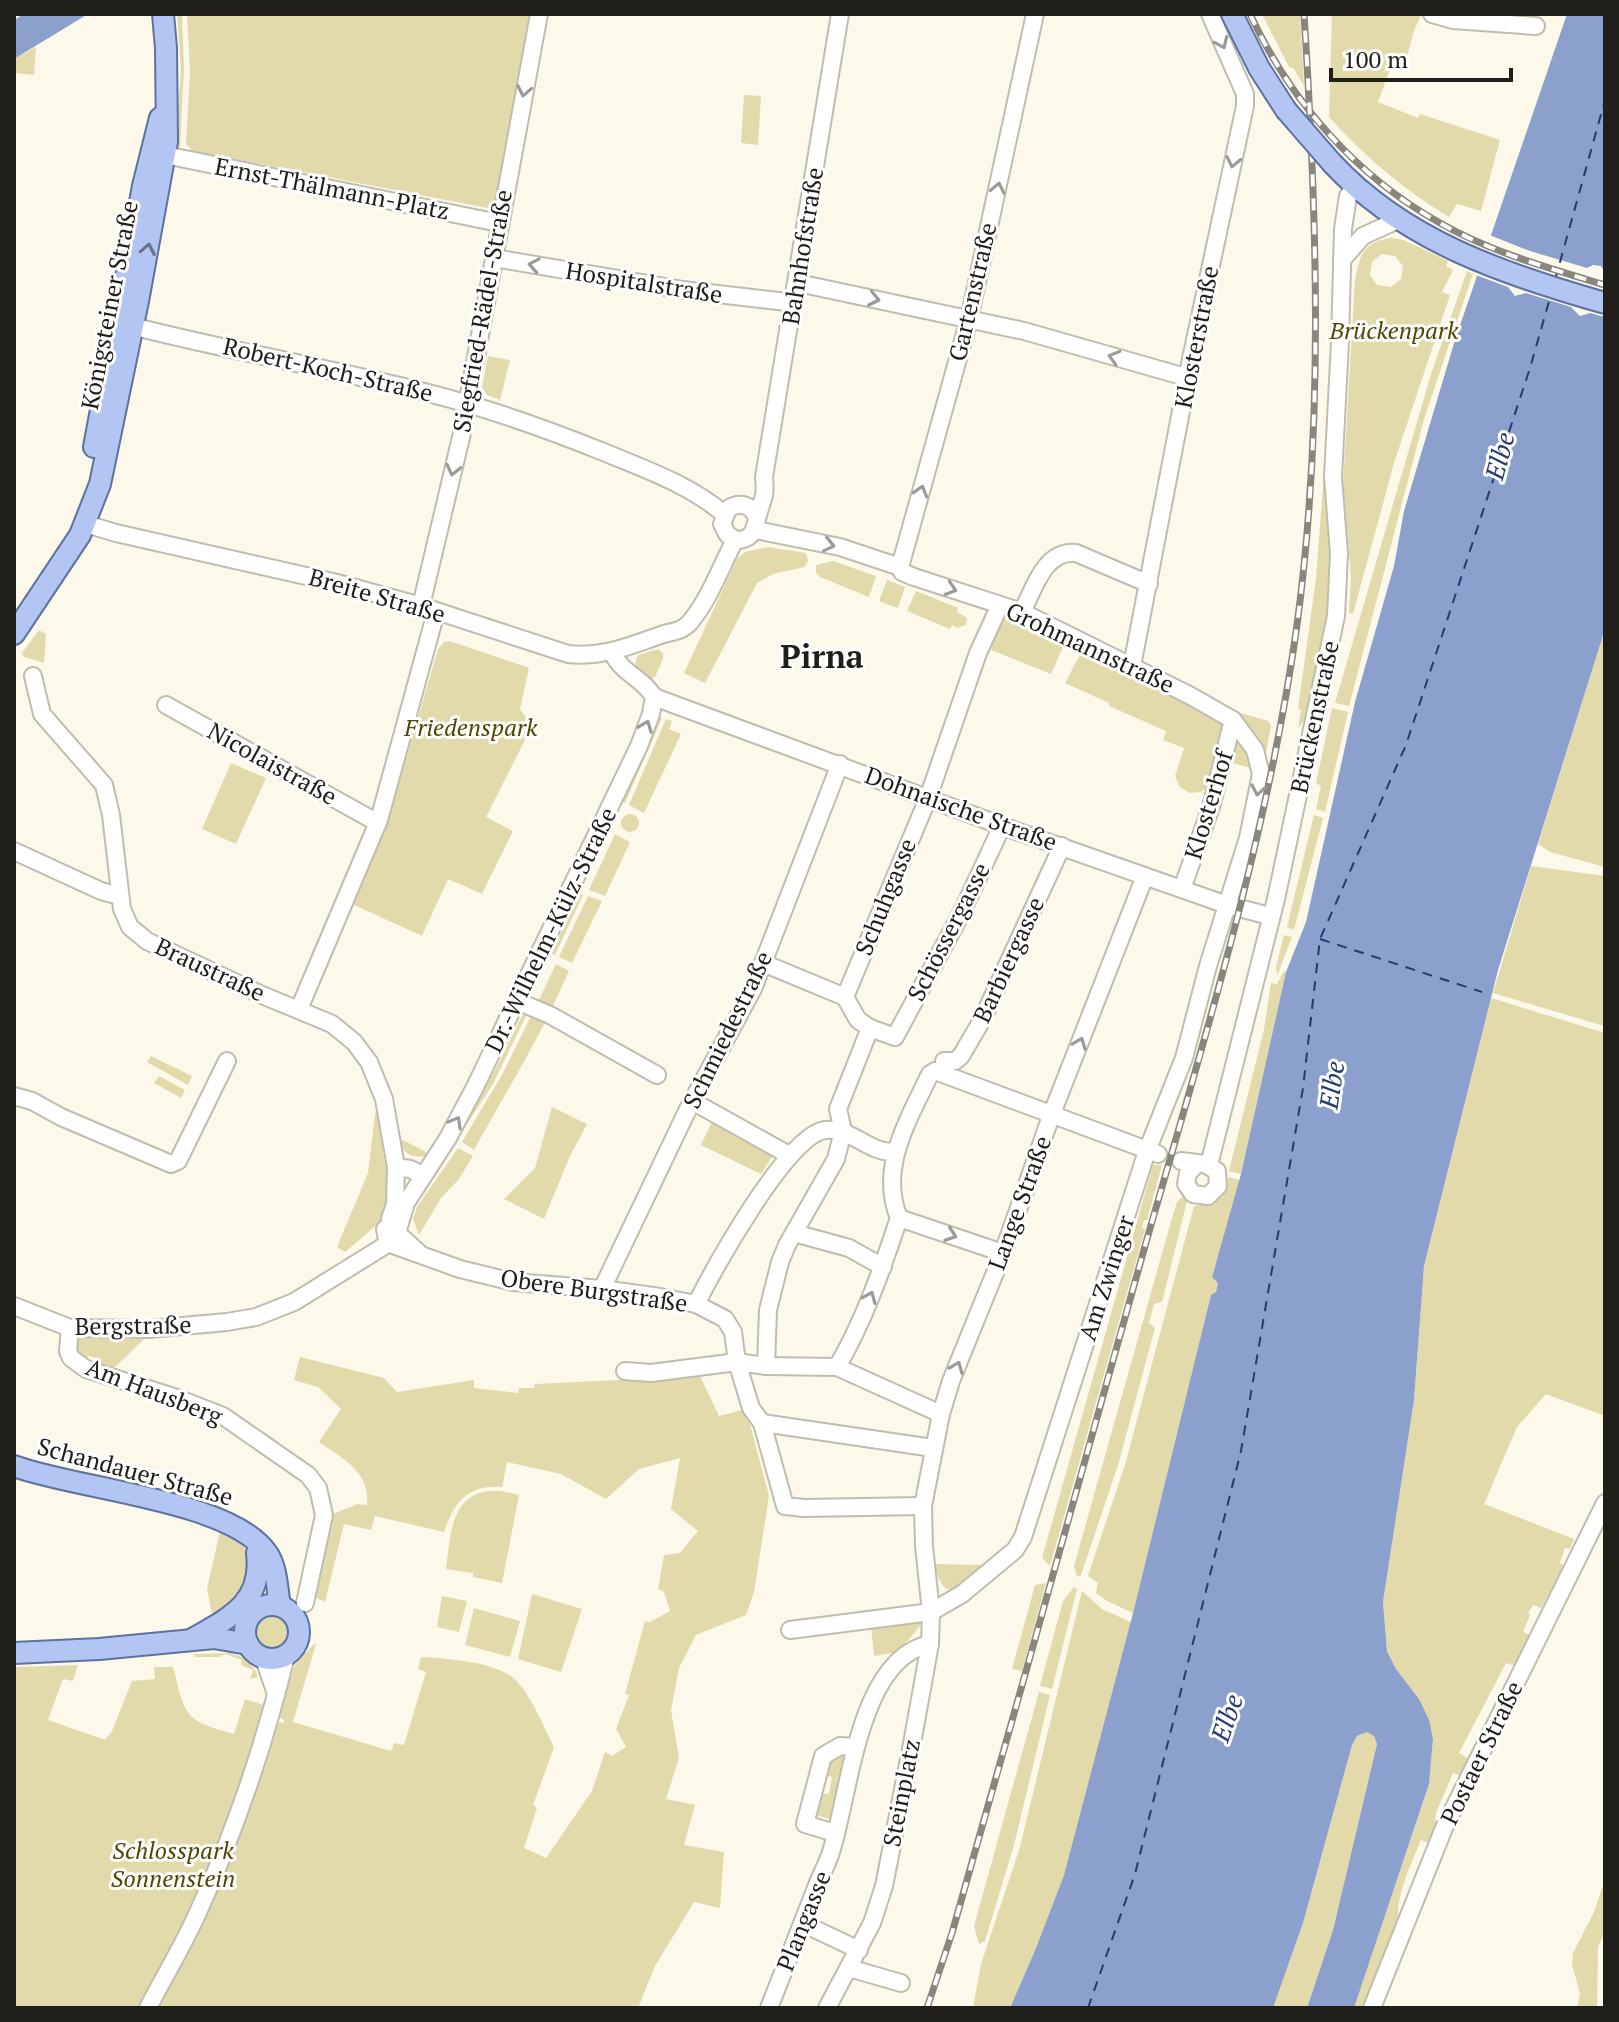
<svg xmlns="http://www.w3.org/2000/svg" width="1619" height="2022" viewBox="0 0 1619 2022" font-family="'PT Serif',serif">
<rect width="100%" height="100%" fill="#fcf9ea"/>
<g fill="#e2daab" fill-rule="evenodd">
<path d="M177 14H182L184 68 180 149 175 140 181 70Z"/>
<path d="M187 14H533L495 203 487 208 193 151 186 144 190 71Z"/>
<path d="M1262 14H1300L1304 86 1294 69 1289 67Z"/>
<path d="M1332 14 1421 15 1414 31 1406 60 1394 58 1378 102 1418 118 1420 114 1500 140 1481 211 1457 204 1449 217C1404 190 1364 156 1329 117Z"/>
<path d="M36 47 34 75 15 73 14 80V59Z"/>
<path d="M744 95 761 96 758 145 741 143Z"/>
<path d="M1391 238 1404 240 1448 261 1446 266 1453 270 1442 292 1450 295 1394 463 1353 614 1349 613 1351 576 1343 484 1355 280C1360 255 1363 242 1391 238ZM1382 254 1395 256 1403 266 1401 279 1391 287 1377 285 1370 275 1372 262Z"/>
<path d="M1467 271 1473 274 1424 419 1349 706 1335 703 1431 374Z"/>
<path d="M488 356 510 360 500 400 487 395 482 387Z"/>
<path d="M1324 474H1327L1333 554 1331 615 1312 711 1298 728 1301 710 1298 709 1316 578Z"/>
<path d="M768 547 806 553 808 561 804 567 773 574 757 583 705 683 684 673 737 559 745 552Z"/>
<path d="M833 561 876 576 869 597 820 577 816 573V565Z"/>
<path d="M887 580 905 587 898 608 879 601Z"/>
<path d="M916 591 958 608 957 612 967 618 966 625 957 628 952 625 950 629 907 611Z"/>
<path d="M1003 613 1066 640 1051 674 986 648Z"/>
<path d="M1605 629V867L1550 852 1538 844Z"/>
<path d="M39 630 46 634 44 663 24 657 22 653Z"/>
<path d="M450 641 529 668 520 709 532 726 486 817 513 831 482 894 448 879 422 936 352 904 387 824 438 649 444 642Z"/>
<path d="M1084 647 1227 722 1210 786 1201 792 1190 793 1180 787 1175 776 1184 748 1163 740 1166 731 1109 706V703L1065 683Z"/>
<path d="M658 649 663 653V659L655 677 649 680C640 673 631 667 638 655Z"/>
<path d="M1332 708 1348 712 1325 812 1316 809 1321 786 1316 783Z"/>
<path d="M1241 713 1268 721 1271 726 1264 763 1239 723Z"/>
<path d="M656 717 662 718 625 803 622 802Z"/>
<path d="M666 719 672 721 669 729 681 734 644 813 629 805Z"/>
<path d="M1236 731 1257 770 1229 762Z"/>
<path d="M231 763 266 778 236 844 202 829Z"/>
<circle cx="630" cy="823" r="9"/>
<path d="M1314 815 1323 818 1294 930 1287 927Z"/>
<path d="M615 834 630 842 605 896 589 890Z"/>
<path d="M1531 866 1605 876 1604 1026 1493 993Z"/>
<path d="M580 893 583 895 555 955 551 953Z"/>
<path d="M588 896 602 901 572 963 559 957Z"/>
<path d="M1284 935 1292 937 1277 976 1276 967Z"/>
<path d="M556 964 569 971 551 1010 537 1004Z"/>
<path d="M1284 971 1286 972 1241 1174 1229 1171 1264 1029 1271 983 1277 984Z"/>
<path d="M1491 998 1605 1033V1416L1546 1394 1517 1427 1484 1504 1574 1539 1570 1549 1565 1548 1560 1563 1564 1566 1541 1608 1533 1605 1528 1613 1530 1615 1523 1632 1532 1636 1526 1650 1522 1649 1519 1655 1522 1658 1517 1666 1506 1663 1459 1753 1472 1761 1463 1777 1453 1773 1436 1813 1435 1820 1441 1826 1433 1845 1421 1840C1412 1862 1392 1903 1400 1925L1368 2008H1354L1429 1784 1433 1739 1419 1699 1396 1669 1387 1650 1383 1602 1414 1400 1424 1266Z"/>
<path d="M524 1012 527 1014 493 1084 444 1159 440 1156 496 1068Z"/>
<path d="M531 1016 545 1022C523 1066 497 1107 474 1150L462 1142 503 1073Z"/>
<path d="M151 1056 192 1076 188 1085 147 1062Z"/>
<path d="M159 1076 185 1090 181 1098 154 1083Z"/>
<path d="M552 1107 587 1124 570 1156 544 1219 504 1199 535 1168Z"/>
<path d="M377 1112 390 1194 385 1218 345 1252 337 1247 368 1173 375 1114Z"/>
<path d="M714 1117 774 1154 761 1174 701 1145Z"/>
<path d="M403 1140 426 1152V1156C412 1158 405 1155 398 1142Z"/>
<path d="M458 1148 473 1156 459 1179 441 1198 419 1235 413 1219 417 1207Z"/>
<path d="M1153 1165H1162L1147 1220H1144L1142 1228 1145 1229 1050 1566 1042 1558Z"/>
<path d="M1228 1177 1240 1180 1212 1276 1218 1283 1216 1293 1211 1296 1133 1613 1107 1601 1096 1593 1098 1583 1088 1576 1125 1465 1194 1206C1213 1204 1228 1200 1228 1177Z"/>
<path d="M1183 1196 1187 1201 1162 1302 1154 1304 1149 1323 1155 1328 1118 1465 1081 1575 1077 1577 1074 1566 1172 1218 1177 1202Z"/>
<path d="M83 1333 84 1337 144 1339 111 1371 98 1367 100 1359 88 1356 86 1363 73 1349 76 1337Z"/>
<path d="M300 1357 384 1378 397 1392 474 1380V1388L518 1393 519 1388H534L535 1384 700 1376 719 1416 746 1409 769 1496 754 1592 746 1615 696 1635 679 1668 671 1710 679 1758 666 1799 695 1805 684 1845 724 1852 720 1908 694 1902 655 1966 638 2008H14V1667L78 1665 73 1681 63 1679 48 1720 105 1740 112 1731 132 1681 155 1679 154 1667H173C186 1717 183 1720 234 1734L245 1699 267 1706 275 1722 284 1723V1720L277 1716 285 1678 291 1677 295 1664 313 1645 316 1644 293 1722 391 1751 394 1743 404 1745 426 1672 418 1669 421 1657C445 1658 493 1662 512 1677 529 1690 544 1727 554 1747L533 1805 537 1808 524 1848 546 1858 592 1791 605 1752 612 1756 626 1747 616 1729 629 1695 625 1694 645 1621 650 1622 670 1611 664 1592 658 1589 664 1555 680 1553 698 1531 671 1509 680 1458 639 1469 606 1499 561 1474 507 1462 502 1487C468 1484 454 1502 444 1532L375 1516 371 1530 344 1524 325 1602 314 1597 328 1516 357 1504 367 1505C370 1471 343 1459 319 1442L341 1409 318 1387 294 1380Z"/>
<path d="M501 1491 519 1495 502 1583 473 1577V1573L446 1569C451 1532 451 1487 501 1491Z"/>
<path d="M220 1531 235 1535 245 1549 251 1568 245 1595 212 1614 207 1589Z"/>
<path d="M934 1564 985 1565C962 1586 945 1609 934 1564Z"/>
<path d="M1046 1583 1022 1671 1012 1669 1035 1585Z"/>
<path d="M1074 1587 1077 1589 1052 1689 1040 1686 1063 1601Z"/>
<path d="M1082 1591 1102 1609 1131 1622 1064 1875 1036 1948 1010 2008H973L981 1964 1020 1847Z"/>
<path d="M532 1594 582 1609 561 1672 518 1659Z"/>
<path d="M442 1596 467 1601 459 1632 437 1627Z"/>
<path d="M474 1608 520 1621 510 1657 465 1645Z"/>
<circle cx="272" cy="1633" r="17"/>
<path d="M920 1620V1626L898 1652 874 1656 871 1627Z"/>
<path d="M229 1653C242 1655 254 1664 258 1677L250 1679 253 1670 241 1665 242 1660 225 1654 220 1657H195L194 1654Z"/>
<path d="M1039 1692 1050 1695 1014 1845 985 1941 979 1944 974 1926Z"/>
<path d="M1367 1732 1374 1736 1377 1744 1333 1930 1307 2008H1273L1303 1923 1352 1745 1357 1736Z"/>
<path d="M847 1754 833 1814 830 1819 814 1815 819 1793 829 1794 832 1777 823 1775 828 1755Z"/>
<path d="M1605 1879V1931L1598 1947 1597 2008H1577L1580 1994 1572 1964 1573 1953 1594 1912Z"/>
</g>
<g fill="#8ca0cd">
<path d="M24 14H88L14 59V20Z"/>
<path d="M1567 14H1605V629L1498 970 1424 1266 1414 1400 1383 1602 1387 1651 1396 1669 1419 1699 1429 1720 1433 1739 1429 1784 1354 2008H1307L1333 1930 1377 1744 1374 1736 1367 1732 1357 1736 1352 1745 1303 1923 1273 2008H1010L1036 1948 1064 1875 1133 1613 1211 1295 1216 1292 1218 1283 1212 1277 1241 1174 1286 972 1306 922 1355 702 1394 566 1404 511 1455 340Z"/>
</g>
<path fill="#fcf9ea" d="M1487 234 1530 251 1587 268 1593 265 1601 266 1605 273V317L1590 313 1580 316 1571 307 1526 293 1515 296 1508 287 1473 274Z"/>
<g fill="none" stroke-linecap="round" stroke-linejoin="round">
<g stroke="#253a72" stroke-width="2" stroke-dasharray="10 8" stroke-linecap="butt">
<path d="M1555 280 1605 100"/>
<path d="M1320 939 1482 992"/>
<path d="M1088 2008 1135 1874 1241 1451 1303 1088 1320 939 1406 745 1530 368 1550 298"/>
</g>
<defs>
<g id="minor">
<path d="M1432 14 1453 20 1536 26"/>
<path d="M165 155 499 223"/>
<path d="M494 258 683 290 795 303"/>
<path d="M1342 260 1363 236 1398 220"/>
<path d="M798 283 1024 331 1189 378"/>
<path d="M132 326C229 351 330 368 428 393 488 408 549 430 606 453 647 470 690 485 724 514"/>
<path d="M757 518C752 505 740 501 728 509L722 524 727 534 735 540C754 540 754 530 758 515 763 497 766 497 764 477L840 14"/>
<path d="M86 524 116 533 337 583 421 606 568 654C604 658 631 645 664 634 675 631 683 631 691 621 710 598 721 566 735 540"/>
<path d="M756 530 840 547 900 567"/>
<path d="M900 567 969 319 1035 14"/>
<path d="M421 606 462 433 539 14"/>
<path d="M1022 612C1034 589 1044 550 1076 553L1149 584"/>
<path d="M612 652C622 674 643 678 654 697"/>
<path d="M1132 666 1191 359 1245 106V94L1210 14"/>
<path d="M33 676 42 714 104 785 111 815 122 909 130 927 147 941 262 995 332 1024 354 1042 369 1062 384 1099 396 1167 410 1169 422 1175"/>
<path d="M654 697 1016 831 1227 905 1270 916"/>
<path d="M166 705 378 823"/>
<path d="M14 851 101 891 120 896"/>
<path d="M1182 889 1211 807 1233 720"/>
<path d="M763 963 845 997"/>
<path d="M845 997 928 798 978 653 1000 605"/>
<path d="M845 997 858 1020 870 1028"/>
<path d="M517 1001 550 1015 657 1075"/>
<path d="M299 1009 379 820 436 612"/>
<path d="M944 1061H955L961 1056 982 1020 1062 846"/>
<path d="M14 1096 32 1101 61 1117 171 1164 178 1161 227 1061"/>
<path d="M692 1101 789 1155"/>
<path d="M1181 1161 1205 1164 1217 1171 1218 1186 1208 1196 1193 1194 1186 1184 1188 1173 1196 1165"/>
<path d="M1209 1165 1276 899 1336 616 1339 554 1333 477 1340 342 1343 229 1348 196 1355 186"/>
<path d="M899 1218C878 1168 909 1119 930 1074L935 1071 1158 1154"/>
<path d="M899 1218 1003 1253"/>
<path d="M390 1219 395 1204 396 1167"/>
<path d="M794 1233 849 1248 883 1267"/>
<path d="M418 1252 397 1233 385 1229 387 1240 393 1245 460 1269 513 1282 602 1289 660 1297 696 1304 725 1319 733 1332 737 1362 751 1408 762 1423 785 1506 804 1508 923 1506"/>
<path d="M602 1289 690 1105 753 989 840 764"/>
<path d="M696 1304C714 1269 787 1135 825 1130 851 1127 868 1153 894 1152"/>
<path d="M14 1306 70 1328 149 1329 227 1322 256 1317 294 1302 389 1243 397 1233 406 1203 448 1138 475 1087 639 746 651 714 654 697"/>
<path d="M70 1328 68 1351 71 1358 86 1369 177 1398 223 1416 308 1475 318 1488 324 1515 305 1603"/>
<path d="M766 1366 768 1310 780 1262 787 1245 836 1159 843 1131 838 1109 870 1028 895 1037 961 914 1002 826"/>
<path d="M837 1367C864 1321 882 1269 899 1218"/>
<path d="M625 1371 651 1373 737 1362 766 1366 837 1367 941 1414"/>
<path d="M762 1423 933 1448"/>
<path d="M790 1630 931 1612 962 1594 1015 1550 1023 1537 1147 1151 1184 1058 1208 966 1248 838 1261 774 1255 750 1233 720 1189 695 1022 612 914 577 902 572 900 567"/>
<path d="M264 1659 276 1694"/>
<path d="M835 1833 805 1824 823 1756 840 1746 854 1747"/>
<path d="M804 1924 859 1950"/>
<path d="M849 1968 901 1983"/>
<path d="M148 2008C165 1975 184 1944 199 1910 236 1829 265 1742 286 1656"/>
<path d="M769 2008C785 1968 800 1928 816 1888 820 1877 826 1866 830 1855 850 1797 857 1658 930 1644"/>
<path d="M827 2008 872 1923 884 1886 911 1749 930 1644 931 1612 924 1546 923 1506 941 1414 951 1381 1003 1253 1051 1116 1145 876"/>
<path d="M1372 2008 1444 1828 1605 1503"/>
</g>
<g id="major">
<path d="M1232 14 1259 68 1286 110"/>
<path d="M1332 163C1404 241 1506 275 1605 303"/>
<path d="M94 447 143 186 160 118"/>
<path d="M14 634 80 535 100 484 138 301 167 142 166 48 163 14"/>
<path d="M14 1466C75 1489 231 1500 267 1553 277 1567 277 1589 280 1606"/>
<circle cx="272" cy="1632" r="27"/>
<path d="M194 1638C231 1617 263 1602 257 1553"/>
<path d="M14 1653 99 1649 214 1638 248 1644"/>
</g>
</defs>
<use href="#minor" stroke="#bfbdae" stroke-width="20"/>
<use href="#major" stroke="#5e72a0" stroke-width="24"/>
<use href="#minor" stroke="#fff" stroke-width="16"/>
<use href="#major" stroke="#b3c5f2" stroke-width="20"/>
<defs>
<g id="rail">
<path d="M1250 14C1290 101 1356 176 1440 223 1491 252 1548 268 1605 285"/>
<path d="M927 2008 952 1933C1018 1702 1082 1470 1147 1239 1205 1037 1268 834 1297 625 1324 424 1317 217 1304 14"/>
</g>
</defs>
<use href="#rail" stroke="#89877d" stroke-width="7"/>
<use href="#rail" stroke="#fff" stroke-width="4" stroke-dasharray="12" stroke-linecap="butt"/>
<defs>
<path id="major-bridge" d="M1286 110 1332 163"/>
</defs>
<use href="#major-bridge" stroke="#5e72a0" stroke-width="24" stroke-linecap="butt"/>
<use href="#major-bridge" stroke="#b3c5f2" stroke-width="20"/>
</g>
<defs><path id="oneway-chevron" d="M-2-3.5L2.5 0L-2 3.5" fill="none" stroke-width="1.6" stroke-linecap="round" stroke-linejoin="round" transform="scale(2)"/></defs>
<g stroke="#9a9a98">
<use href="#oneway-chevron" transform="translate(1222 43) rotate(66)"/>
<use href="#oneway-chevron" transform="translate(524 91) rotate(101)"/>
<use href="#oneway-chevron" transform="translate(1233 162) rotate(102)"/>
<use href="#oneway-chevron" transform="translate(998 188) rotate(-78)"/>
<use href="#oneway-chevron" transform="translate(534 265) rotate(-170)"/>
<use href="#oneway-chevron" transform="translate(874 299) rotate(12)"/>
<use href="#oneway-chevron" transform="translate(1114 357) rotate(-164)"/>
<use href="#oneway-chevron" transform="translate(453 470) rotate(103)"/>
<use href="#oneway-chevron" transform="translate(921 491) rotate(-74)"/>
<use href="#oneway-chevron" transform="translate(829 545) rotate(13)"/>
<use href="#oneway-chevron" transform="translate(951 589) rotate(18)"/>
<use href="#oneway-chevron" transform="translate(646 726) rotate(-69)"/>
<use href="#oneway-chevron" transform="translate(1258 790) rotate(100)"/>
<use href="#oneway-chevron" transform="translate(1080 1043) rotate(-69)"/>
<use href="#oneway-chevron" transform="translate(456 1122) rotate(-61)"/>
<use href="#oneway-chevron" transform="translate(951 1235) rotate(19)"/>
<use href="#oneway-chevron" transform="translate(870 1297) rotate(-67)"/>
<use href="#oneway-chevron" transform="translate(957 1367) rotate(-68)"/>
</g>
<use stroke="#697286" href="#oneway-chevron" transform="translate(148 249) rotate(-79)"/>
<g text-anchor="middle" stroke-width="6" stroke-linejoin="round" paint-order="stroke">
<g font-size="24" fill="#1f1e19" stroke="#fff">
<text transform="translate(332 189) rotate(11)" y="8">Ernst-Thälmann-Platz</text>
<text transform="translate(803 246) rotate(-81)" y="8">Bahnhofstraße</text>
<text transform="translate(644 283) rotate(9)" y="8">Hospitalstraße</text>
<text transform="translate(973 292) rotate(-77)" y="8">Gartenstraße</text>
<text transform="translate(110 305) rotate(-79)" y="8">Königsteiner Straße</text>
<text transform="translate(483 311) rotate(-80)" y="8">Siegfried-Rädel-Straße</text>
<text transform="translate(1197 337) rotate(-79)" y="8">Klosterstraße</text>
<text transform="translate(328 370) rotate(13)" y="8">Robert-Koch-Straße</text>
<text transform="translate(377 596) rotate(16)" y="8">Breite Straße</text>
<text transform="translate(1090 648) rotate(25)" y="8">Grohmannstraße</text>
<text transform="translate(1315 717) rotate(-78)" y="8">Brückenstraße</text>
<text transform="translate(272 764) rotate(29)" y="8">Nicolaistraße</text>
<text transform="translate(1209 805) rotate(-73)" y="8">Klosterhof</text>
<text transform="translate(961 809) rotate(20)" y="8">Dohnaische Straße</text>
<text transform="translate(886 897) rotate(-68)" y="8">Schuhgasse</text>
<text transform="translate(551 930) rotate(-64)" y="8">Dr.-Wilhelm-Külz-Straße</text>
<text transform="translate(949 932) rotate(-63)" y="8">Schössergasse</text>
<text transform="translate(1009 960) rotate(-65)" y="8">Barbiergasse</text>
<text transform="translate(210 970) rotate(25)" y="8">Braustraße</text>
<text transform="translate(728 1030) rotate(-64)" y="8">Schmiedestraße</text>
<text transform="translate(1020 1203) rotate(-70)" y="8">Lange Straße</text>
<text transform="translate(1107 1278) rotate(-72)" y="8">Am Zwinger</text>
<text transform="translate(594 1291) rotate(8)" y="8">Obere Burgstraße</text>
<text transform="translate(133 1326) rotate(-1)" y="8">Bergstraße</text>
<text transform="translate(154 1392) rotate(21)" y="8">Am Hausberg</text>
<text transform="translate(135 1472) rotate(15)" y="8">Schandauer Straße</text>
<text transform="translate(1482 1753) rotate(-64)" y="8">Postaer Straße</text>
<text transform="translate(902 1793) rotate(-79)" y="8">Steinplatz</text>
<text transform="translate(804 1921) rotate(-68)" y="8">Plangasse</text>
</g>
<g font-size="24" font-style="italic" fill="#514703" stroke="#fff">
<text x="1394" y="339">Brückenpark</text>
<text x="471" y="736">Friedenspark</text>
<text x="173" y="1859">Schlosspark<tspan x="173" dy="28">Sonnenstein</tspan></text>
</g>
<g font-size="26" font-style="italic" fill="#253a72" stroke="#fff">
<text transform="translate(1500 456) rotate(-75)" y="9">Elbe</text>
<text transform="translate(1332 1085) rotate(-81)" y="9">Elbe</text>
<text transform="translate(1227 1718) rotate(-71)" y="9">Elbe</text>
</g>
<g font-size="32" font-weight="bold" fill="#1f1e19" stroke="#fff">
<text x="822" y="668">Pirna</text>
</g>
</g>
<rect width="1619" height="2022" fill="none" stroke="#1f1e19" stroke-width="32"/>
<path d="M1331 68v12h180v-12" fill="none" stroke="#1f1e19" stroke-width="4"/>
<text x="1343" y="68" font-size="24" fill="#1f1e19" stroke="#ffffff" stroke-width="6" paint-order="stroke">100 m</text>
</svg>
